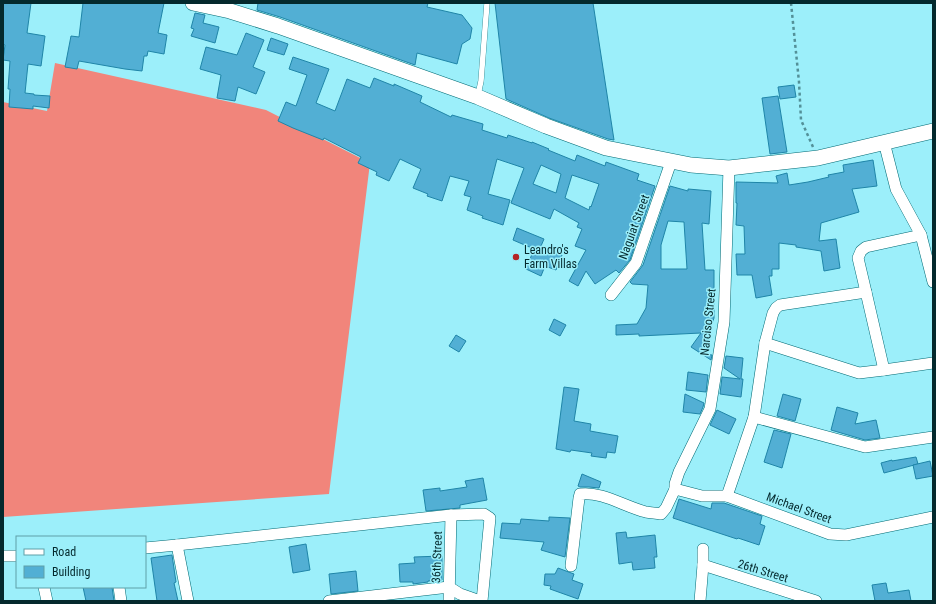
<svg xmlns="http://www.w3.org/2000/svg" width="936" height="604" viewBox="0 0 936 604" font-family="'Roboto Condensed',sans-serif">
<rect width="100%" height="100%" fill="#9ceffa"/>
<path fill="#f1857b" d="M55 63 266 110 370 163 329 494 3 517V102L47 111Z"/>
<g fill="#52afd4" stroke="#1f85a8" fill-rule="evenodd">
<path d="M3 3H31L27 33 45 36 41 66 28 64 25 93 34 94V95L50 96 49 108 33 106V109L9 107 10 89H8L10 61 3 60 5 45 3 44Z"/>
<path d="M83 3H164L158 33 167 35 164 54 148 51 147 56H144L142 71 125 69 79 61 77 69 65 67 71 36 79 37Z"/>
<path d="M258 3H428L427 7 462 15 472 28 470 39 462 44 457 64 417 53 415 65 280 17 257 10Z"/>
<path d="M495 3H593L614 140 608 139 549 118 506 99Z"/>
<path d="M195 13 205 15 203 23 219 27 215 43 191 36 194 29 191 28Z"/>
<path d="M246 33 264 40 253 67 265 72 256 94 238 87 235 101 217 98 221 75 200 69 206 47 237 55Z"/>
<path d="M271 38 288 44 284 55 267 50Z"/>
<path d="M293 57 329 69 316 103 335 111 347 79 370 88 374 78 394 86V84L422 96 420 102 451 117 452 115 483 124 482 130 507 138 508 135 532 143V142L549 149 548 150 575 161 577 155 605 166 606 162 639 174 637 180 655 186 630 260 619 273 616 270 595 284 586 271 578 286 569 281 586 250 575 246 582 229 577 227 579 223 554 209 550 219 511 203 524 168 497 159 488 194 510 200 503 225 482 218 483 216 467 210 471 197 464 195 469 181 450 176 442 201 427 196 428 194 413 188 421 169 400 159 389 181 376 175 377 172 358 163 361 157 324 138 323 140 293 128 278 121 286 102 296 106 307 75 289 69ZM541 165 561 174 556 193 533 184ZM572 175 599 184 591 207 590 206 589 210 565 198Z"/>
<path d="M794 85 796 97 780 99 778 87Z"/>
<path d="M778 96 787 152 770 154 762 98Z"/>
<path d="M873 160 877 186 852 189 859 212 821 223 819 241 836 239 840 268 824 271 821 251 796 247V245L779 243V269H772V276H769L772 295 756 298 752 275H737L736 254H745L744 226 736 225 737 203H736V182L778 183 776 176 787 173 789 185 808 182 829 177 828 175 844 172 843 165Z"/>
<path d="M670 186 688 191V189L711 191 709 224 702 223 705 270H714V318L709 332H702L709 337 706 354 712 355 711 360 691 347 701 333 639 336V334L616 335V325L637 324 646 308 648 285 632 284 630 282 643 265ZM668 221 684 222 687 269H661V245Z"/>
<path d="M517 228 544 239 541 246 562 255 556 270 545 266 541 276 526 269 534 249 513 240Z"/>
<path d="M554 319 566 325 560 336 549 330Z"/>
<path d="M456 335 466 341 459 352 449 346Z"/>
<path d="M726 356 743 358 741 379H743L741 397 720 394 722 377 740 379 724 368Z"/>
<path d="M688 372 708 375 706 392 686 390Z"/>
<path d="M564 387 579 389 574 421 591 424 590 431 618 436 615 453 607 452 606 458 591 456 592 453 571 450 570 452 556 449Z"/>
<path d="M685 394 704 403 703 407 700 414 683 412Z"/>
<path d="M783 394 801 399 795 421 777 416Z"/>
<path d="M837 407 858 413 855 424 876 420 880 438 865 440 831 430Z"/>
<path d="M717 410 736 419 729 434 710 425Z"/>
<path d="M774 430 791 434 782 468 764 462Z"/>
<path d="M916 457 918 464 884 473 881 463 892 460V461Z"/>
<path d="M930 461 933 476 916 479 913 465Z"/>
<path d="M582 474 601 482 599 488 589 487H580L578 486Z"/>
<path d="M483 478 487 500 460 505V508L426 511 423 490 440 488V491L467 487 465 481Z"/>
<path d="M679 499 711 509 712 503H724L762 516 760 524 765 526 759 545 738 538 737 539 673 518Z"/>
<path d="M549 517 570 518 565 557 541 550 544 542 500 538 502 523 520 524 521 519 549 521Z"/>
<path d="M626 532 627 538 655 535 657 557H654L655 568 633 570 632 562 619 564 616 533Z"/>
<path d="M306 544 310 570 293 573 289 547Z"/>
<path d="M172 555 176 582 174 583 178 601H157L151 558Z"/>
<path d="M442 556V580L428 581V582L413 584V582H400L399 564 415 563 414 557Z"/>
<path d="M558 568 574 574 572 580 583 584 578 599 550 589 551 586 544 585 545 574H555Z"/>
<path d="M356 571 358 591 331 594 329 574Z"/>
<path d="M886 583 888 593 909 590 911 601H875L872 585Z"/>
<path d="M83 587H112L114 601H86Z"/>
</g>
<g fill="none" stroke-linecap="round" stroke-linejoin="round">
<defs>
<path id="lane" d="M478 95 481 81 487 3"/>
<g id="street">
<path d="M884 142 896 189 921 235 933 282"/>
<path d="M729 168 724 322 710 409 679 472 675 484V489L702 496H727L830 534 846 535 933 517"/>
<path d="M611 295 636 263 671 162"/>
<path d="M765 343 859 373 884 370 933 363"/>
<path d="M884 370 866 292 858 258 861 251 866 247 921 235"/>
<path d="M754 417 865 447 933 437"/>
<path d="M727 496 754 417 765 343 773 313 776 308 780 305 866 292"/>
<path d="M177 545 188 601"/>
<path d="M145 548 177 545 451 515 484 514 490 518 482 601"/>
<path d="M3 556H17"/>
<path d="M703 565 816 601"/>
<path d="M571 566 579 498 580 494C602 491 625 507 646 512 651 513 656 513 661 514L666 508 675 489"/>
<path d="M44 587 47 601"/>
<path d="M119 587 121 601"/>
<path d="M329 601 449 587 460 594 480 601"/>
<path d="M449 601 451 515"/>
<path d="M700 601 703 565V549"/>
</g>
<path id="secondary" d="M193 3 230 11 278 26 478 97 546 126 606 148 691 165 729 168 818 158 933 131"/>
</defs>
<use href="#lane" stroke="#006a74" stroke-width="6"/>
<use href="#street" stroke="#006a74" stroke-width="12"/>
<use href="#secondary" stroke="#006a74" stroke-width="16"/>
<path stroke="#539098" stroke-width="2.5" stroke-dasharray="3 3" stroke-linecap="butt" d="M791 3 799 82 801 120 813 147"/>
<use href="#lane" stroke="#fff" stroke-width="5.5"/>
<use href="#street" stroke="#fff" stroke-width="11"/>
<use href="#secondary" stroke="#fff" stroke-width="15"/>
</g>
<circle fill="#b32324" stroke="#9ceffa" stroke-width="1.5" cx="516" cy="257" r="4"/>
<g text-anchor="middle" stroke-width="3" stroke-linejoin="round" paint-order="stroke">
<g font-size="12" fill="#04292d" stroke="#9ceffa">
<text transform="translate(634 227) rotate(-70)" y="4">Naguiat Street</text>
<text transform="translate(708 322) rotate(-84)" y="4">Narciso Street</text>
<text transform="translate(799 508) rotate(20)" y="4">Michael Street</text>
<text transform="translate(437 557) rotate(-88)" y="4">36th Street</text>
<text transform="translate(763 571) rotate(17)" y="4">26th Street</text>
</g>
<g font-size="12" fill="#04292d" stroke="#9ceffa" text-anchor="start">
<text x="524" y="254">Leandro's<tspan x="524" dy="14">Farm Villas</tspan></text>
</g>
</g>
<rect width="936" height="604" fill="none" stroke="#04292d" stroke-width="8"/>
<rect x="16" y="536" width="130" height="52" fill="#9ceffa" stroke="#5fa0a8"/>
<rect x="24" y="549" width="20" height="6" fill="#ffffff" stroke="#5fa0a8"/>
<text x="52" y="556" font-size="12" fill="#04292d">Road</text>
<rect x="24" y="566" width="20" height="12" fill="#52afd4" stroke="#5fa0a8"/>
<text x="52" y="576" font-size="12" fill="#04292d">Building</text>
</svg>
